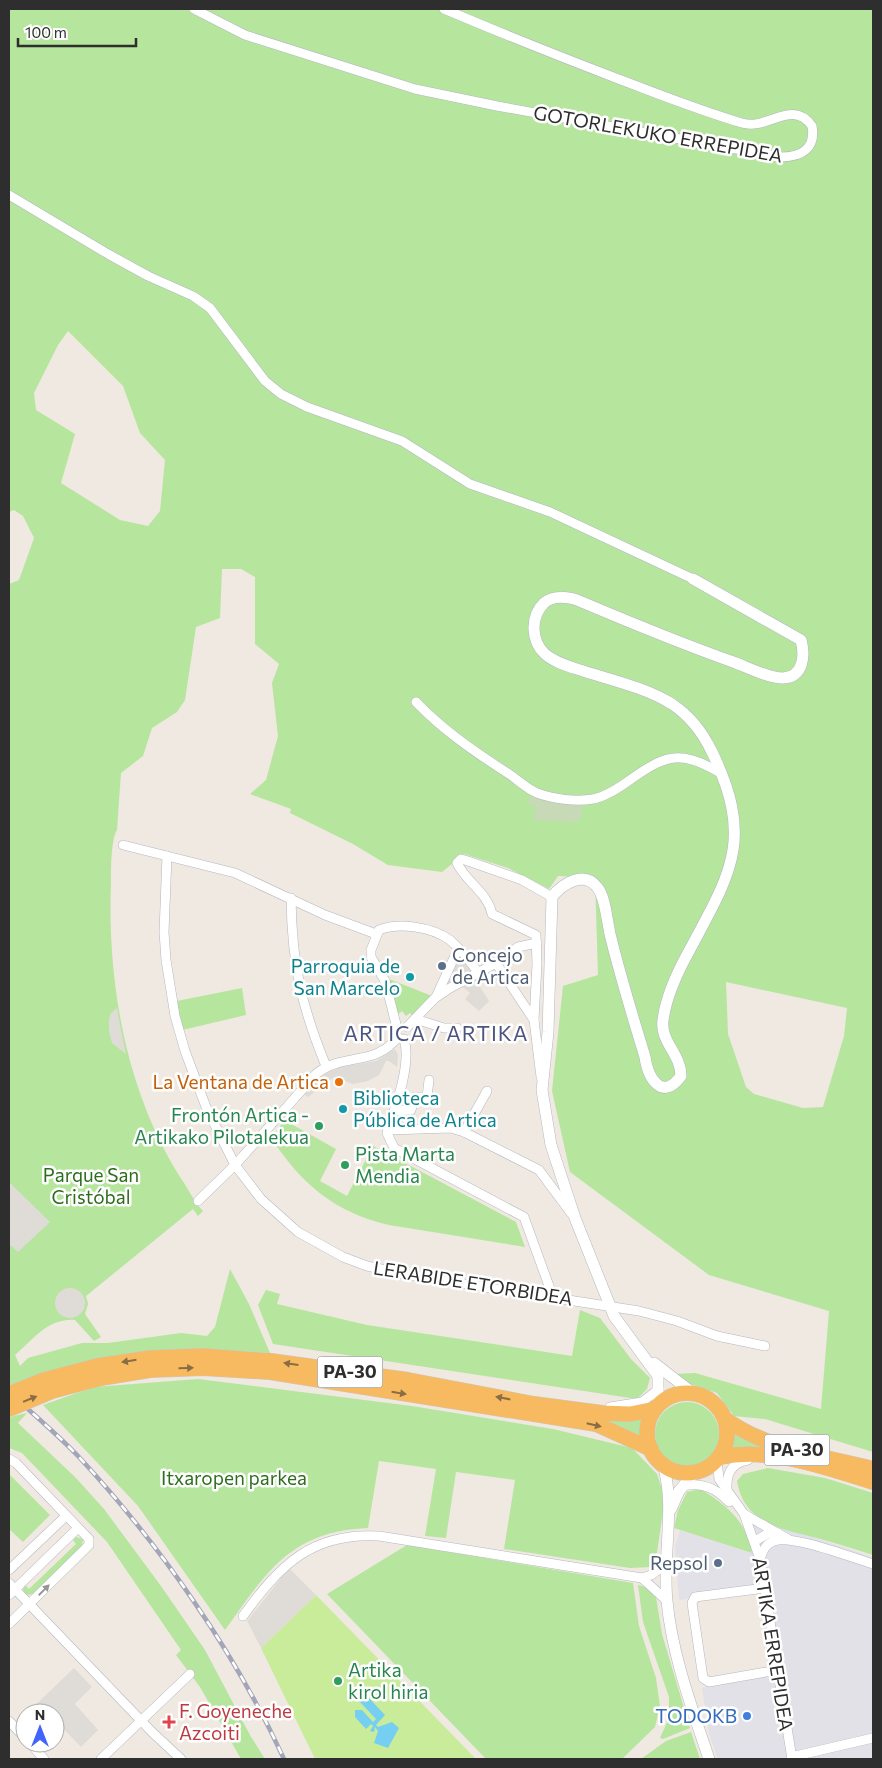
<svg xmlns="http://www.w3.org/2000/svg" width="882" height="1768" viewBox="0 0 882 1768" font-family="Commissioner,sans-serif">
<rect width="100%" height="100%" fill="#efe9e1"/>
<path fill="#e3e1e8" d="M744 1514 873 1557V1759H718L709 1734 702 1688 778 1670 764 1588 679 1600 675 1546 680 1530 751 1553Z"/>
<g fill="#b6e59e" fill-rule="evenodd">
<path d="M9 9H873V1452L765 1419 734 1416 717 1393 687 1383 674 1374 695 1373 821 1409 829 1311 709 1275 570 1172 552 1091 563 986 598 975 595 878 558 876 549 889 508 868 464 854 442 872 388 865 353 844 290 813 291 809 250 794 266 780 278 736 272 683 279 664 255 644V577L241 569H222L220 618 196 627 185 700 177 712 152 728 143 756 121 773 117 830C111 839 111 869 111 882 107 983 126 1093 182 1180 189 1190 194 1202 203 1211L198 1216 193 1209 86 1296 88 1304 85 1314 101 1337 94 1341 75 1320C48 1318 34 1339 15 1355L20 1366 28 1358 82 1343H108L181 1333 207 1336 215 1327 230 1269 249 1304 270 1353 196 1349 57 1369 11 1385 9 1383V584L19 580 34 538 23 516 14 510 9 512ZM68 331 123 386 140 433 165 460 160 511 148 526 120 520 61 483 75 434 36 410 34 393 58 345ZM726 982 847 1008 844 1036 823 1107 803 1108 754 1094 746 1087 728 1034Z"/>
<path d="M389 979 432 996 413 1017 410 1013 406 1016 402 1011 397 1015Z"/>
<path d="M242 988 246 1015 178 1031 172 1002Z"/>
<path d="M284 1120 336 1149 320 1181 347 1196 373 1146 516 1222 525 1247 389 1225C336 1213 301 1184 272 1139Z"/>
<path d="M266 1290 280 1294 277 1304 367 1325 572 1356 580 1310 600 1318 631 1359 650 1378 647 1389 637 1399 273 1344 258 1305Z"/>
<path d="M198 1379 412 1406 553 1429 632 1448 657 1474 665 1498 656 1559 652 1567 630 1568 504 1549 515 1480 456 1472 446 1538 425 1536 436 1469 379 1461 368 1528C290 1531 266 1573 225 1630L138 1506 43 1405 94 1387Z"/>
<circle cx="687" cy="1434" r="32"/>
<path d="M27 1413 18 1423 75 1477 104 1509 161 1586 205 1650 250 1735 265 1759H241L200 1687 176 1655 181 1650 107 1542 22 1453 9 1448V1417Z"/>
<path d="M643 1418 640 1428 641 1438 599 1420Z"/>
<path d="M734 1434 765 1449 746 1447 731 1450Z"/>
<path d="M768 1468 825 1478 873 1493V1555C854 1549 836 1543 817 1538 782 1529 744 1524 737 1481L743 1474Z"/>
<path d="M9 1474 50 1515 23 1542 9 1529Z"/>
<path d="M700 1489C726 1504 747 1522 752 1553L674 1528 678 1510 687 1492Z"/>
<path d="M76 1537 83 1539 82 1547 34 1594 25 1595 23 1590 25 1585 29 1589 76 1544 73 1540Z"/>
<path d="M407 1545 633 1583 639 1626 656 1678 660 1706 655 1727 622 1759H486L327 1594Z"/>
<path d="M638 1585 646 1587 656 1597 662 1634 690 1728 663 1739 660 1738 669 1718V1697L643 1622Z"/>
<path d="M691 1732 700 1759H641L666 1741Z"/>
</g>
<path fill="#c8d9b8" d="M530 797 582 804V814L577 822 534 820 535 805 527 803Z"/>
<path fill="#c9ec9a" d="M316 1595 476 1759H315L261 1648Z"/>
<g fill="#dfdcd8">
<path d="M458 949 482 977 476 981 489 1001 479 1011 465 999 470 993 459 984 435 998Z"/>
<path d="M117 1008 121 1030 126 1054 112 1043 109 1031V1019L111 1013Z"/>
<path d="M395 1049 398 1055 397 1067 389 1061H386L379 1075 368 1081 353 1084 334 1077 308 1097 304 1094 327 1071 335 1068 376 1061Z"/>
<path d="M9 1182 50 1222 18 1252 9 1244Z"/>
<circle cx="70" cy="1303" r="15"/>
<path d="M289 1568 316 1595 261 1648 247 1621Z"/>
<path d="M74 1668 92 1687 75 1704 98 1730 81 1747 57 1722 55 1724V1713H27Z"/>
</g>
<path fill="#75cff0" d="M365 1694 385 1715 376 1725 378 1727 392 1722 399 1728 388 1748 374 1743 378 1731 375 1727 374 1732 370 1731 373 1726 371 1724 366 1729 355 1717V1710H362L373 1722 376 1719 358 1700Z"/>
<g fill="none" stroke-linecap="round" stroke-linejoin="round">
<defs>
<g id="minor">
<path d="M194 9 245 35 415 89 497 106 781 157C802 157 816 148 812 126 792 98 767 131 742 123 701 111 661 95 621 80 561 57 503 34 444 9"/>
<path d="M9 195 108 254 148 276 193 296 210 308 265 381 281 394 307 407 402 441 470 484 550 512 693 579"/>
<path d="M416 702C444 731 475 752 509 774 518 780 527 789 537 793 553 799 576 802 593 799 605 797 617 789 627 782 665 755 678 749 719 772"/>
<path d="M123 845 235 873 325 915 376 934"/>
<path d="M167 856 164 932 166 960 175 1016 185 1051 206 1107 235 1165 261 1199 298 1232 343 1257 367 1266 414 1276 639 1311 677 1321 717 1336 765 1346"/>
<path d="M291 898C292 964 301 1005 326 1066"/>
<path d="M496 963 534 1020"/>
<path d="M436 997 458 949"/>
<path d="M415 1019 444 1028H457"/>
<path d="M407 1027 435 998 450 988 496 963 518 947 537 943"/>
<path d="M397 1028 385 981 371 957V950L379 930C399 922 432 927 450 940 461 949 470 962 478 972"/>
<path d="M404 1039C412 1064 395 1108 387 1133L394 1148 524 1217 553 1297"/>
<path d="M541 1077 534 1020 537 964 536 935 492 914C488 893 466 882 457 863L461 859 468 861 522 880 552 897"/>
<path d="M394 1111 411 1110 415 1097H427L429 1080"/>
<path d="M388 1130 451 1128 464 1132 539 1170 571 1213"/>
<path d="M464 1132 487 1091"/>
<path d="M198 1201 235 1165 316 1074C343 1052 375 1067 398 1037"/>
<path d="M610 1407 642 1402 659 1389"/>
<path d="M9 1459 16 1463 89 1539V1545L9 1624"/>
<path d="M717 1460 719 1479 744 1514 760 1559 792 1759"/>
<path d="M683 1486C702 1482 716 1488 729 1502"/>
<path d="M727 1492C726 1475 730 1463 748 1460"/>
<path d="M744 1514 788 1539"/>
<path d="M755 1541 767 1534 778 1533"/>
<path d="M760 1559C763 1551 765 1544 774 1541 791 1534 853 1558 873 1564"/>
<path d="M9 1570 66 1516"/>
<path d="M642 1578 667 1601"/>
<path d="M9 1583 152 1732 181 1759"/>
<path d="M765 1588 695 1597 692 1603 703 1678 709 1682 778 1670"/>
<path d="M9 1595 78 1528"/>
<path d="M243 1616C280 1565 312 1532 379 1536L642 1578 651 1575 665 1565"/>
<path d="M9 1721 25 1738"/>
<path d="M30 1743 44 1759"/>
<path d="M791 1757 873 1738"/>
<path d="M101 1759 190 1674"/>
</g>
<g id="tertiary">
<path d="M654 1363 694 1394"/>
<path d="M658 1405V1376L614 1316 575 1218 551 1145 542 1090 548 1032 552 897C562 884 584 870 597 887 606 897 607 924 611 938 621 978 633 1018 645 1057 648 1078 662 1102 681 1076 681 1054 660 1042 663 1020 666 997 677 973 688 953 730 874 755 841 712 752 703 733 690 716 672 704 646 688 612 680 583 671 571 667 555 663 545 654 531 641 530 617 544 603 554 595 566 597 577 600 629 622 682 644 736 663 749 668 768 678 783 678 804 677 805 655 801 640L693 579"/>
<path d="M663 1464C676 1509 662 1555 667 1601 672 1655 692 1708 709 1759"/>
<path d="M671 1509 679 1491 695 1472"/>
</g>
<g id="trunk">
<path d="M44 1380 97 1366 150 1358 203 1356 271 1361 408 1380 534 1404 602 1413 630 1414 655 1409"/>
<path d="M52 1391 101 1378 150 1370 203 1368 270 1372 596 1424 651 1449"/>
<circle cx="687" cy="1433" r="40"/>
<path d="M725 1419C768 1450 823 1456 873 1469"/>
<path d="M720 1457C772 1447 824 1467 873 1482"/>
</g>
</defs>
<use href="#minor" stroke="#b4b7c1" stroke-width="10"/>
<use href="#tertiary" stroke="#b4b7c1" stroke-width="12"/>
<use href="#trunk" stroke="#c9c9c9" stroke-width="16"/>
<use href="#minor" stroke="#fff" stroke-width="9"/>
<use href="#tertiary" stroke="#fff" stroke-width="11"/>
<use href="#trunk" stroke="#f8ba60" stroke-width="15"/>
<defs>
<path id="rail" d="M9 1392C32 1413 57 1434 78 1456 158 1542 235 1652 284 1759"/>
</defs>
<use href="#rail" stroke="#a3a6b8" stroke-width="4.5"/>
<use href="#rail" stroke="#fff" stroke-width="2.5" stroke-dasharray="8" stroke-linecap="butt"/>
<defs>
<g id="trunk-bridge">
<path d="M9 1394 44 1380"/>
<path d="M9 1409 52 1391"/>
</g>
</defs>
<use href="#trunk-bridge" stroke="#c9c9c9" stroke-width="16" stroke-linecap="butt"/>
<use href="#trunk-bridge" stroke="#f8ba60" stroke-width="15"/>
</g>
<defs><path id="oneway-solid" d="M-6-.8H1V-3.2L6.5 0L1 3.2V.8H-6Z" transform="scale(1.25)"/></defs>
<g fill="#896d44">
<use href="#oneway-solid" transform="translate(129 1361) rotate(171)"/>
<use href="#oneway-solid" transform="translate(291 1364) rotate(-172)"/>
<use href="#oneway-solid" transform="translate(186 1368) rotate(-2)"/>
<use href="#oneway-solid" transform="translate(399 1393) rotate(9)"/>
<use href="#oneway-solid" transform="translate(503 1398) rotate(-169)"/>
<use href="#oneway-solid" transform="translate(30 1399) rotate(-22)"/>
<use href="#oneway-solid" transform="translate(594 1425) rotate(13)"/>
</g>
<use fill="#969696" href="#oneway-solid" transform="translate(44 1590) rotate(-45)"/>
<g fill="#5c6f8a" stroke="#fff" stroke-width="2">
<circle cx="442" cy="966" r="5"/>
<circle cx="718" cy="1563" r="5"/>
</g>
<g fill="#0f9aa8" stroke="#fff" stroke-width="2">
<circle cx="410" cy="977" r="5"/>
<circle cx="343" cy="1109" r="5"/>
</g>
<circle fill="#e8710a" stroke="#fff" stroke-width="2" cx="339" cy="1082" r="5"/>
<g fill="#2e9e5b" stroke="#fff" stroke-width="2">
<circle cx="319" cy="1126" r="5"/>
<circle cx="345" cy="1165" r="5"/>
<circle cx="338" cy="1681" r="5"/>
</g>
<circle fill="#3f7fe0" stroke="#fff" stroke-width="2" cx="747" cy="1716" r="5"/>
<path fill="#e0444e" stroke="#fff" stroke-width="2" d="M166.5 1714.5h5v5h5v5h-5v5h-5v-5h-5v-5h5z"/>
<g text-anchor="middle" stroke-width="5" stroke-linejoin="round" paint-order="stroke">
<g fill="#fff" stroke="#6d6d6d" stroke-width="1">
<rect x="317.5" y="1356.5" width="65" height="31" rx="4"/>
<rect x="764.5" y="1434.5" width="65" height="31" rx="4"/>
</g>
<g font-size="18" font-weight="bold" fill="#2e2e2e">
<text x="350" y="1378">PA-30</text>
<text x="797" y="1456">PA-30</text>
</g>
<g font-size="19" fill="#2e2e2e" stroke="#fff">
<text transform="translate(658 134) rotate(10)" y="7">GOTORLEKUKO ERREPIDEA</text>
<text transform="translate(473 1283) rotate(9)" y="7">LERABIDE ETORBIDEA</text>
<text transform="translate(773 1644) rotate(81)" y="7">ARTIKA ERREPIDEA</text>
</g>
<g font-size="19" fill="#4e5e75" stroke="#fff" text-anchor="start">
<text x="452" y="962">Concejo<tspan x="452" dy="22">de Artica</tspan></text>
<text x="708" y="1570" text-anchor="end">Repsol</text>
</g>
<g font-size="19" fill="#0d838f" stroke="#fff" text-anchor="end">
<text x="400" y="973">Parroquia de<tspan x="400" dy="22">San Marcelo</tspan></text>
<text x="353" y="1105" text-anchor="start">Biblioteca<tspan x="353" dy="22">Pública de Artica</tspan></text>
</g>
<g font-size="19" fill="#c56008" stroke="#fff" text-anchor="end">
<text x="329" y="1089">La Ventana de Artica</text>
</g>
<g font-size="19" fill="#27864d" stroke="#fff" text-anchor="start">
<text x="309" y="1122" text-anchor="end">Frontón Artica -<tspan x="309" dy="22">Artikako Pilotalekua</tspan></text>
<text x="355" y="1161">Pista Marta<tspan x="355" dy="22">Mendia</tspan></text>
<text x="348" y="1677">Artika<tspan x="348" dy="22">kirol hiria</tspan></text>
</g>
<g font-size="19" fill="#2c6e1b" stroke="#fff">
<text x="91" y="1182">Parque San<tspan x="91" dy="22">Cristóbal</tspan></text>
<text x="234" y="1485">Itxaropen parkea</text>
</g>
<g font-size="19" fill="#be3a42" stroke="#fff" text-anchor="start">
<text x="179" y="1718">F. Goyeneche<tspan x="179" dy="22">Azcoiti</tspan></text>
</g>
<g font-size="19" fill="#366cbe" stroke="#fff" text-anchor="end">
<text x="737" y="1723">TODOKB</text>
</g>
<g font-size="21" letter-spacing="1" fill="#4d5680" stroke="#fff">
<text x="436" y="1041">ARTICA / ARTIKA</text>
</g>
</g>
<rect width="882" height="1768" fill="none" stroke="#2e2e2e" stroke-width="20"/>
<g transform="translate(40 1728)"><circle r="24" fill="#ffffff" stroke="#ababab"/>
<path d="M0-4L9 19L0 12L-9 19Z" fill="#4264fb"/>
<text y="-8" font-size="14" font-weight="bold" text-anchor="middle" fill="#2e2e2e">N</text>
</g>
<path d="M18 38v8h118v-8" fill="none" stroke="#2e2e2e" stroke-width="2.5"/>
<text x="25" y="38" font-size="15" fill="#2e2e2e" stroke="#ffffff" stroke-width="4" paint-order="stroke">100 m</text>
</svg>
